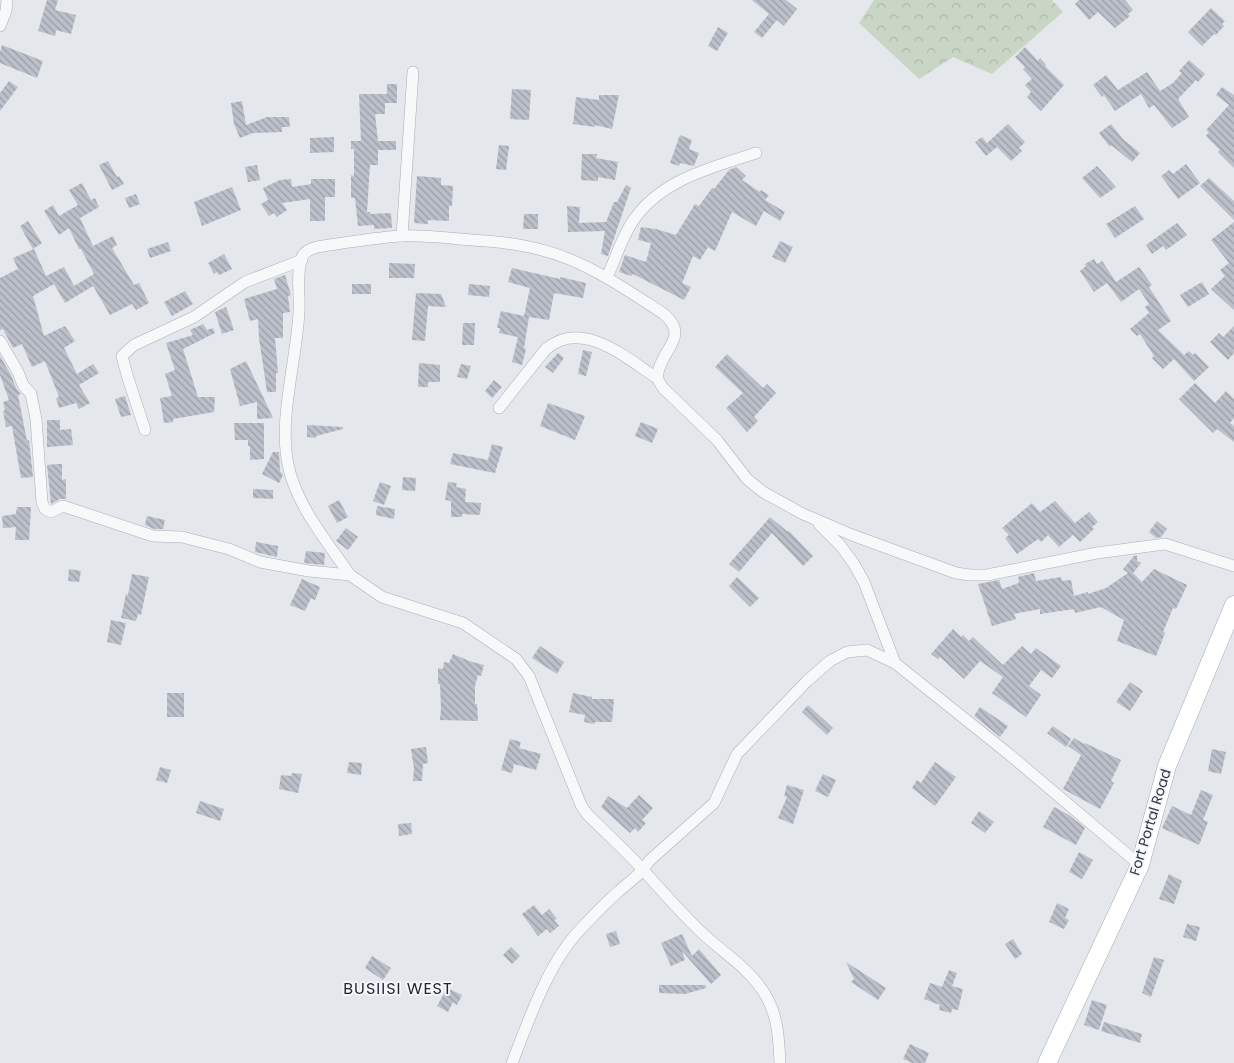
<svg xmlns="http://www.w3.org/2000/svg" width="1234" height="1063" viewBox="0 0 1234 1063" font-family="Poppins,sans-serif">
<defs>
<pattern id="forest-crowns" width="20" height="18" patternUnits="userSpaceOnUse" patternTransform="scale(1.25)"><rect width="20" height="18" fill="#c9d6c5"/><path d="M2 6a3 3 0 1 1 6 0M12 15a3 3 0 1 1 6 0" fill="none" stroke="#adb8ab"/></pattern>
<pattern id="building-back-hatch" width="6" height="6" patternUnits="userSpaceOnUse" patternTransform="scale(1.25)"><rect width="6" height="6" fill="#bbc0ca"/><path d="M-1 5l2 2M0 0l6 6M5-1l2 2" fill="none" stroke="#989da6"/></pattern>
</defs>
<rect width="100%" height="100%" fill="#e4e7ec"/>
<path fill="url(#forest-crowns)" d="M874 0H1052L1063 12 992 74 953 57 919 79 859 23Z"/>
<g fill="url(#building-back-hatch)">
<path d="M47 0H58L55 10 76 15 71 34 56 30 55 36 38 31Z"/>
<path d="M752 0H786L797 9 784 26 777 20 762 38 754 32 769 14Z"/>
<path d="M1079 0H1125L1133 10 1128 14 1130 16 1115 28 1098 12 1089 20 1075 4Z"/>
<path d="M1211 8 1225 21 1222 24 1224 26 1216 35 1214 34 1202 46 1188 32Z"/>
<path d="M718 27 728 33 717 51 708 46Z"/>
<path d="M2 45 43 61 37 78 0 63V52Z"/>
<path d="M1025 47 1038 61 1040 58 1046 65 1045 66 1064 85 1041 111 1027 97 1031 92 1025 85 1032 79 1023 69 1025 67 1015 57Z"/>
<path d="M1189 60 1205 74 1198 82 1196 80 1178 99 1189 117 1172 128 1154 105 1149 108 1141 94 1115 111 1104 95 1102 97 1093 85 1106 75 1118 90 1147 72 1160 91 1173 83 1182 73 1179 71Z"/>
<path d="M9 81 18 87 0 111V93Z"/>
<path d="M387 84H397V103H385V114H375L378 141H396V150H378V165H370L367 212H370V214L391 213 392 228 374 229V225L358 226 355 198H351V175L354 176V149H351V141H361L359 94H387Z"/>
<path d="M1222 87 1234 95V168L1218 152 1220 150 1206 136 1209 132 1206 130 1229 105 1216 95Z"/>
<path d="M512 89 531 90 529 120 510 119Z"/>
<path d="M599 95H619L612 129 595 125V127L573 124 576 97 599 100Z"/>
<path d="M242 101 246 125 267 117H289L290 127H282V132L253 133 240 138 234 124 231 103Z"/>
<path d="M1008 124 1025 142 1019 148 1022 151 1011 161 997 147 986 156 975 142 982 137 987 143Z"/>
<path d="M1111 124 1123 139 1140 153 1132 162 1111 145 1110 147 1099 133Z"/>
<path d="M680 135 692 140 689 149 699 153 694 166 680 163 679 166 670 163Z"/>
<path d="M334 137V152L310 153V138Z"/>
<path d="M499 145 509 146 506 170 496 169Z"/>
<path d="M582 154H597L596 158 618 162 615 180 598 177V181L581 180Z"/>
<path d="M108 161 117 177 119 176 124 184 112 190 99 165Z"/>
<path d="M1186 164 1200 183 1178 199 1161 176 1169 170 1173 174Z"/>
<path d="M257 165 260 180 248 182 245 167Z"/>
<path d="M1097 166 1116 187 1100 198 1082 178Z"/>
<path d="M736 167 746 176 742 180 760 192 761 190 769 195 765 200 785 212 780 221 764 211 756 226 732 212 715 251 708 247 700 260 693 256 682 283 691 287 684 300 633 274 631 276 619 272 625 255 646 262 651 243 638 240 641 227 656 229 676 235 695 204 699 206 712 188 714 189 729 170Z"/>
<path d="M417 176 441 178V185L453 186 452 206H449V221L428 220V224L414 223Z"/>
<path d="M1209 178 1234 201V220L1200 186Z"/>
<path d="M291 179 292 187 311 184V179H335V197H325V221H310V199L282 203 287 210 277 217 274 213 269 216 261 204 268 200 263 188 280 180Z"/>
<path d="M82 183 91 200 95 198 99 207 80 218 93 246 113 236 117 245 112 248 134 285 139 283 149 303 136 310 132 304 110 315 93 286 65 303 54 284 33 296 44 336 65 326 75 341 64 348 77 374 93 364 99 373 79 385 90 403 79 409 76 403 59 408 56 398 59 397 45 361 32 367 22 344 13 348 3 329 0 330V278L18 269 13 258 34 249 46 276 64 267 74 286 94 274 81 249H79L69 228 59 235 44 211 53 205 59 216 78 205 69 190Z"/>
<path d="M626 185 631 188 608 256 601 254 605 231 568 232 567 206 580 207 579 223 606 222 614 202H617Z"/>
<path d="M232 187 241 210 202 226 194 202Z"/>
<path d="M136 194 140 204 129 208 125 198Z"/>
<path d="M1135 206 1144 219 1115 238 1106 224Z"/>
<path d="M524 214H538V229H523Z"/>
<path d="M28 221 42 243 33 249 20 226Z"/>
<path d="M1234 222V310L1211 289 1225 276 1220 270 1229 263 1211 240Z"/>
<path d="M1177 223 1187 235 1166 250 1163 246 1152 254 1146 245Z"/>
<path d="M780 241 793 247 785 263 772 257Z"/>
<path d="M168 242 171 251 150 258 147 249Z"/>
<path d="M224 254 232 269 219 275 217 272 214 274 208 263Z"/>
<path d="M1094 259 1097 264 1102 261 1116 282 1139 267 1152 285 1149 287 1171 321 1158 330 1184 355 1189 351 1193 355 1195 353 1209 367 1194 381 1174 359 1163 369 1152 358 1154 356 1140 334 1137 336 1130 329 1149 313 1145 307 1149 304 1139 289 1121 302 1107 283 1094 292 1080 271 1086 266 1085 264Z"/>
<path d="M389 263 415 264 414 278H389Z"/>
<path d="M512 268 560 279V277L586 283 583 298 554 293 549 320 529 317 524 348 526 349 522 365 512 362 518 337 499 333 500 328H497L501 311 524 316 530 288 508 282Z"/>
<path d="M285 275 291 295 288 296 290 312 283 313V338H275L278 373H276V392H267L259 338 258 319 250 321 244 299 277 289 274 279Z"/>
<path d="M1202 282 1209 294 1188 307 1180 295Z"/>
<rect x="352" y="284" width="19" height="10"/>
<path d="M469 284 490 286 489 297 468 295Z"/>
<path d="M185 291 193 304 172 316 164 302Z"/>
<path d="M416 293 441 294 446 307 428 306 425 341 412 340Z"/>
<path d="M226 307 234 330 222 334 215 312Z"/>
<path d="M463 323H475L474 345H462Z"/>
<path d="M203 324 207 330 213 328 215 333 183 349 198 397H215L214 412 173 419V422L164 423 160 398 172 396 165 374 175 370 166 343 193 335 190 330Z"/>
<path d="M1234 326V353L1228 360 1210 342 1219 333 1223 337Z"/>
<path d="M583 350 592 352 586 376 578 374Z"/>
<path d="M558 353 564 358 553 373 545 367Z"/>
<path d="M727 354 763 388 767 384 776 393 754 417 758 421 747 432 726 408 743 393 715 367Z"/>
<path d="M0 356 11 375 16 388 21 394 18 395 27 441 29 440 33 477 21 478 12 426 6 427 3 411 5 410 3 402 9 400 0 375Z"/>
<path d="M246 361 258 386 273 418 257 419V402L240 406 230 369Z"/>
<path d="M419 363 440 365V382H428V387H418Z"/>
<path d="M461 364 471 366 467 379 457 377Z"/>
<path d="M494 380 502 387 492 398 485 391Z"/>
<path d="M1195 383 1215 403 1226 391 1234 399V418L1230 423 1234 426V442L1217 429 1213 433 1179 399Z"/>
<path d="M125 396 131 415 121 417 115 399Z"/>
<path d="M548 403 585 416 575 440 540 426Z"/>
<path d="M47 420H60V430L71 429 73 445 47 447Z"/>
<path d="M641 422 658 429 652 443 635 436Z"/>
<path d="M234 423H264V459L250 460V446H248V440H235Z"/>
<path d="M307 425 343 427V429L316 436V438L307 437Z"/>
<path d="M492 444 503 447 495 473 450 464 453 453 488 460Z"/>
<path d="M273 452H279L280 471 283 475 279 483 262 474Z"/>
<path d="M57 464H62V480L66 479V499H60L51 504 47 465Z"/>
<path d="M403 477 416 478 415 491 402 490Z"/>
<path d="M380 482 391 486 384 505 373 501Z"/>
<path d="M448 482 457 483 456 487 466 489 465 502 481 503 480 515 462 514V517H451V501L445 500Z"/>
<path d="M253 489 273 490V499L253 498Z"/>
<path d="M339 500 348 517 337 523 328 506Z"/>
<path d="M1055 501 1075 523 1089 512 1098 522 1092 527 1094 529 1080 542 1073 535 1059 547 1048 535 1041 542 1038 539 1017 554 1005 538 1009 535 1002 528 1032 503 1040 512Z"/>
<path d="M377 506 395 509 394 519 376 515Z"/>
<path d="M17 507H31L29 540H15L16 527 3 528 2 516 16 514Z"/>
<path d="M147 516 165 520 163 529H154L145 525Z"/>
<path d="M770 517 788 532 789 531 813 556 803 566 772 533 739 572 729 564Z"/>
<path d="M1157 521 1167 529 1161 537 1156 538 1149 532Z"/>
<path d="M346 528 358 537 348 550 336 541Z"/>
<path d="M256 542 278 546 277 557 255 552Z"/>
<path d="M306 551 325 553 324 565 304 563Z"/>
<path d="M1137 555V561L1141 563 1133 573 1142 582 1154 569 1187 585 1176 609 1173 608 1163 632 1165 633 1156 656 1117 641 1124 620 1101 607 1075 613 1074 609 1040 614V609L1014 614 1016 619 992 626 978 584 999 580 1002 589 1019 583 1018 577 1034 573 1036 581 1061 577 1062 581 1071 580 1074 596 1088 592V594L1106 588 1128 573 1123 569 1134 556Z"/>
<path d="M69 569 81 571 79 582 68 581Z"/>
<path d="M132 574 149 577 141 615 138 614 136 621 121 618 126 594 128 595Z"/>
<path d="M737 577 759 598 750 607 729 586Z"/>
<path d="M302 579 320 587 315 600 311 598 305 611 290 605Z"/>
<path d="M111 620 126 623 121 645 107 642Z"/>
<path d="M953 629 961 637 963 635 969 641 973 637 1003 665 1022 646 1031 654 1036 648 1061 666 1052 678 1041 670 1029 686 1041 695 1026 717 992 693 1003 677 980 661 964 679 940 657 938 659 931 654Z"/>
<path d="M540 646 564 662 557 674 532 658Z"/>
<path d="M453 654 469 661 484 665 481 676 478 675 475 686V704H477L478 721 440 720 441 708 440 684H438V668L443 669 444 662 449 663Z"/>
<path d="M1130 682 1143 691 1130 711 1116 702Z"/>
<rect x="167" y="693" width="17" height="24"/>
<path d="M573 693 592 697V699H614L612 722H595L594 724 584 722 585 715 569 712Z"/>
<path d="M808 705 833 728 827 735 802 712Z"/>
<path d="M980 707 1008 726 1000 737 974 716Z"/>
<path d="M1053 726 1071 739 1066 747 1047 733Z"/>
<path d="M1074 738 1084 744 1085 743 1121 760 1111 781 1114 783 1100 809 1063 789 1081 755 1068 746Z"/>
<path d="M510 739 521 742 519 748 541 754 536 770 514 764 512 773 501 770Z"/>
<path d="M426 747 428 763 423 764 422 781H413L414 768 411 749Z"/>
<path d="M1212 749 1226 752 1221 774 1208 771Z"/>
<path d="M349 762 362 763 361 775 347 773Z"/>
<path d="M935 762 956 777 935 806 912 788 917 780 921 783Z"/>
<path d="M160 767 171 770 167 783 156 780Z"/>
<path d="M292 773 302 774 298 793 279 789 281 775 291 776Z"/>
<path d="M823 774 836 780 828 797 815 791Z"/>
<path d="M787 785 804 790 793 824 778 818 787 797 784 796Z"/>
<path d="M1201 790 1213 795 1203 820 1208 822 1199 845 1162 828 1172 806 1191 815Z"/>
<path d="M639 795 653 808 642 820 646 823 638 832 635 828 630 833 601 807 608 796 627 808Z"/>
<path d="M200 801 224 809 220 821 196 813Z"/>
<path d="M1054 807 1069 815 1085 828 1076 845 1043 827Z"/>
<path d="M979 811 994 822 985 833 971 823Z"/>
<path d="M411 823 412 834 399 836 398 824Z"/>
<path d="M1079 852 1093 860 1082 879 1069 872Z"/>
<path d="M1169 874 1182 881 1174 904 1159 899Z"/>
<path d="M1057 903 1069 909 1065 918 1069 920 1064 929 1049 922Z"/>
<path d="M534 905 542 915 549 909 557 919 554 920 559 926 550 933 547 929 538 936 522 914Z"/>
<path d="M1187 924 1200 927 1196 941 1183 937Z"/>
<path d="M616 931 620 944 610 947 606 934Z"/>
<path d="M682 934 692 956 699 949 721 975 711 984 682 951 685 960 671 966 661 943Z"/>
<path d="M1013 939 1022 954 1015 959 1005 944Z"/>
<path d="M511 947 520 956 512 964 503 955Z"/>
<path d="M372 956 391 968 383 980 365 968Z"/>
<path d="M1154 957 1164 960 1151 997 1142 993Z"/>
<path d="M846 962 886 988 878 1000 851 982 854 979Z"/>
<path d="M949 970 957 973 952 986 963 989 958 1010 952 1009 951 1013 939 1010 940 1005 924 999 930 983 942 987Z"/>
<path d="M659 985H706V988L685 994 659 993Z"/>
<path d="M447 988 462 995 457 1005 453 1002 448 1012 437 1006Z"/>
<path d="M1092 1000 1107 1005 1099 1030 1084 1025Z"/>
<path d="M1104 1022 1142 1034 1140 1043 1101 1031Z"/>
<path d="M910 1044 929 1053 925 1063H912L903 1059Z"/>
</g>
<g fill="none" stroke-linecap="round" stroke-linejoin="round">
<defs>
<g id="minor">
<path d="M0 26 6 11 7 0"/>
<path d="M402 236 413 72"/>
<path d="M607 277C615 260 621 240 631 224 658 180 711 168 756 153"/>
<path d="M0 341 18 372 23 385 31 394 36 419 42 502 45 509 51 512 63 506 153 536 182 537 229 549 260 562 309 571 350 575 382 597 463 623 516 659 529 676 581 805 587 814C606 833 626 851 644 871 663 892 680 912 701 932 723 953 751 969 766 996 778 1016 779 1041 780 1063"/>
<path d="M499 408 546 349C582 318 626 358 657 378"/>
<path d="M145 430 127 375 122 356 134 345 194 317 245 282 302 260"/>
<path d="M819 524 840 545 854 564 864 582 895 663"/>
<path d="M350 575C328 543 301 511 290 473 276 424 297 361 299 311 300 294 296 273 302 257 305 251 310 249 317 247 344 243 372 238 400 236 424 235 448 238 472 240 506 242 537 246 569 259 603 273 633 294 664 314 687 334 668 345 660 366 658 370 658 374 657 378L663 388 717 440 747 479 763 492 803 514 852 535 956 573 970 575H987L1097 553 1165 544 1234 566"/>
<path d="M512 1063C528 1022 547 967 576 934 590 919 604 904 619 891 630 881 642 874 649 861L714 803 737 754 807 681 830 661 847 652 867 650 895 663 1010 755 1140 865"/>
</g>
<path id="primary" d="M1047 1063 1140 865 1167 766 1234 605"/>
</defs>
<use href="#minor" stroke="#a9aeb7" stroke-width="12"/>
<use href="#primary" stroke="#a3abb8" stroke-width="19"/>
<use href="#minor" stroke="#f7f8fa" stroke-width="11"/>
<use href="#primary" stroke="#fff" stroke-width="18"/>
</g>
<g text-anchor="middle" stroke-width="4" stroke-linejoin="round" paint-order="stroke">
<g font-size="14" fill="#2b3445" stroke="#f4f6f9">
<text transform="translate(1150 822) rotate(-73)" y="5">Fort Portal Road</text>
</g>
<g font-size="16" letter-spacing="1" fill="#1d2536" stroke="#f4f6f9">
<text x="398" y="994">BUSIISI WEST</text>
</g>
</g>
</svg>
